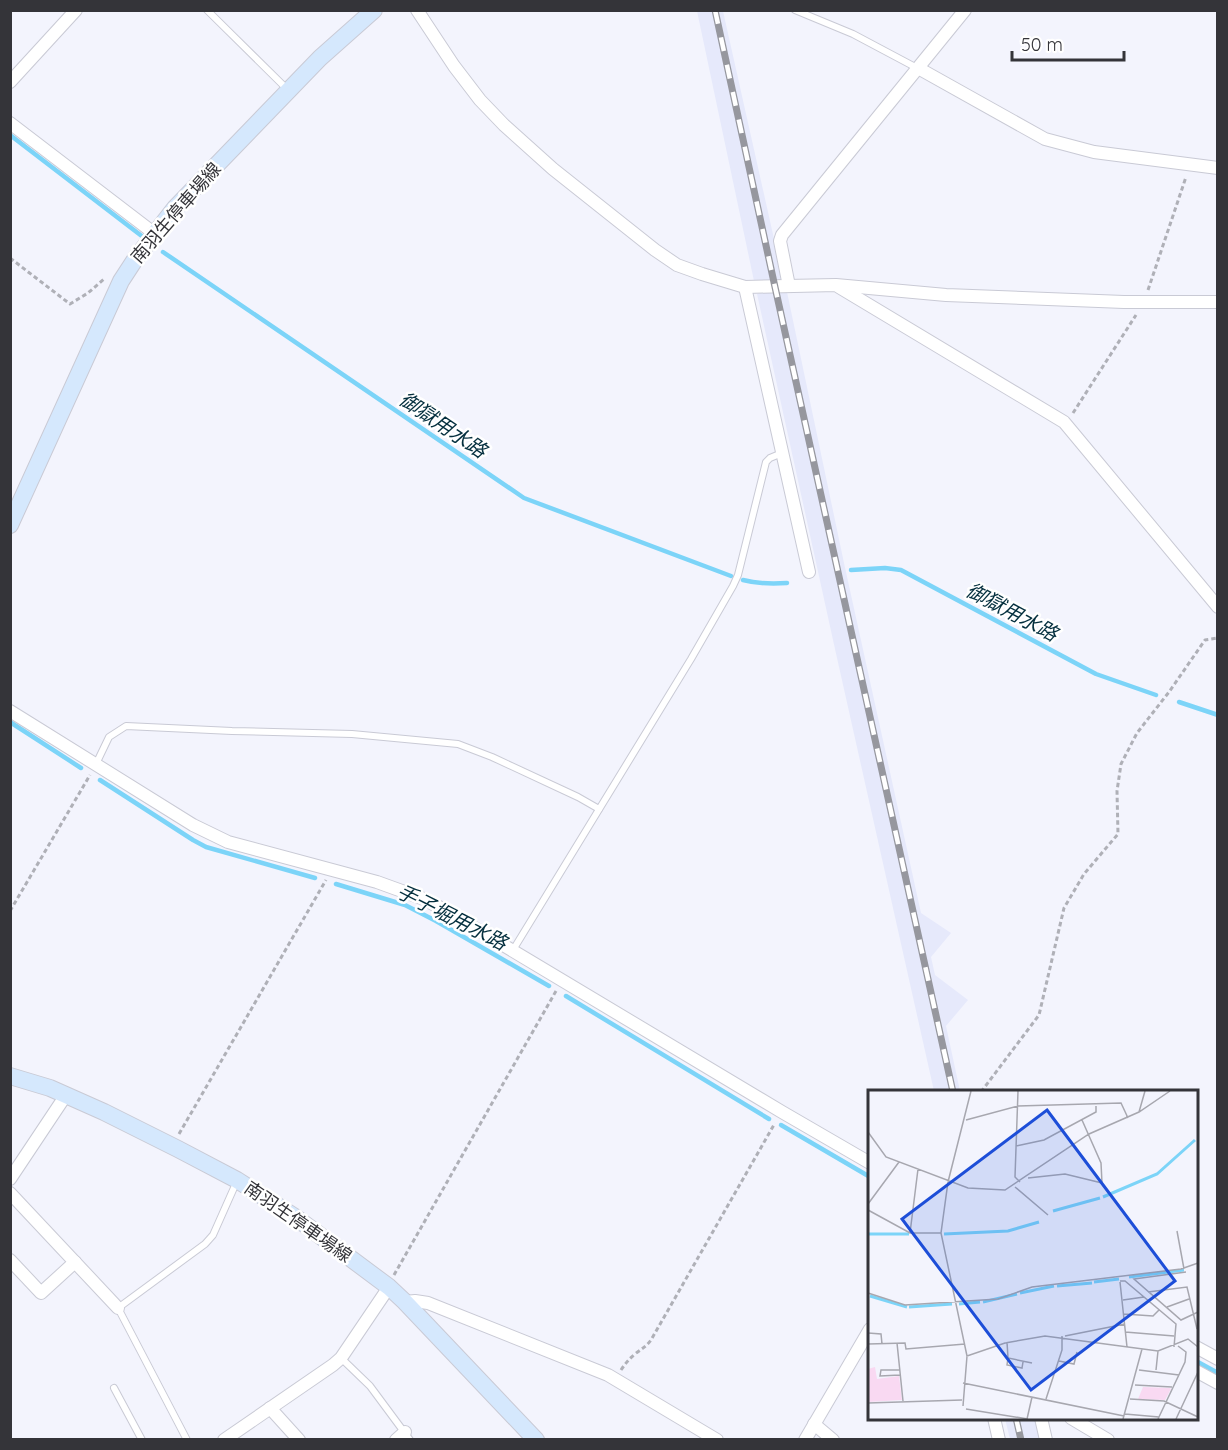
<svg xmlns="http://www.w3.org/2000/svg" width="1228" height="1450" viewBox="0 0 1228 1450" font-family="Quicksand,'Noto Sans JP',sans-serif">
<rect width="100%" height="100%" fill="#f3f4fd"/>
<g fill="#e6e9fb">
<path d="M697 11H723L783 279 776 283 754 281Z"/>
<path d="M764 292H787L844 563 921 913 951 933 931 957 935 975 968 1000 946 1026 960 1091H934L835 649 757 294Z"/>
<path d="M1005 1419H1035L1040 1439H1010Z"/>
</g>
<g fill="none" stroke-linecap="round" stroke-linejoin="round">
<g stroke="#7cd4f8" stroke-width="4.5">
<path d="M10 135 143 237"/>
<path d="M163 252 524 498 731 576"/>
<path d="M851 570 885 568 901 570 1096 674 1156 695"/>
<path d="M743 580C758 584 772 584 787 583"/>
<path d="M1179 702 1218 715"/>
<path d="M10 722 81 768"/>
<path d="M100 780 193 840 206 847 315 878"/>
<path d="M336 884 405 905 436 921 549 986"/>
<path d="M566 996 769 1119"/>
<path d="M781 1125 870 1177"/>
<path d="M1196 1361 1218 1373"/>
</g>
<defs>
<g id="lane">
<path d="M207 10 288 90"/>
<path d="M795 10 853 34 917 68"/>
<path d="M96 764 109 737 126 726 232 731 352 734 458 744 492 757 578 797 599 809"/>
<path d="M513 950 691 659 733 586 738 575 766 462 770 458 782 453"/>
<path d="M341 1358 370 1386 410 1440"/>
<path d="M114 1388 142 1440"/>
<path d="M187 1440 118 1308 205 1244 213 1235 237 1181"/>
</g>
<g id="street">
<path d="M417 10 454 66 480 100 504 125 553 169 655 250 677 265 702 274 745 287 836 285 946 295 1124 302H1218"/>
<path d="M918 68 1045 139 1094 152 1218 168"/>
<path d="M10 82 76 10"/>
<path d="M10 123 155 234"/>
<path d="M789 286 780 241 782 235 965 10"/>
<path d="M745 287 809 572"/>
<path d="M839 287 1064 422 1218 607"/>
<path d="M10 711 193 825 228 842 377 882 424 899 448 912 782 1112 870 1163"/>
<path d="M10 1179 66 1095"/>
<path d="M10 1193 118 1308"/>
<path d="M10 1260 41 1293 75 1262"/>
<path d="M405 1302 415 1301 428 1303 608 1375 717 1440"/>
<path d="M1196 1347 1218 1359"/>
<path d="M1196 1371 1218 1383"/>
<path d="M270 1408 299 1440"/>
<path d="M994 1418 999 1440"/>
<path d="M1041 1418 1046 1440"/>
<path d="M1071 1418 1108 1440"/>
<path d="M814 1424 833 1440"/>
<path d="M224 1440 333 1365 341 1358 389 1287"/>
<path d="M396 1440 405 1432"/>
<path d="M805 1440 870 1329"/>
</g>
<g id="secondary">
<path d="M10 525 121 281 136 258 175 208 320 58 374 10"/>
<path d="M10 1076 50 1088 104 1112 178 1149 237 1180 295 1217 389 1287 405 1302 536 1440"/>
</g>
</defs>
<use href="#lane" stroke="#c9cad5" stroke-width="8"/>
<use href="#street" stroke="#c9cad5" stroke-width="14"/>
<use href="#secondary" stroke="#c9cad5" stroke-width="18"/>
<g stroke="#afb0b7" stroke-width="3" stroke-dasharray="4.5 3" stroke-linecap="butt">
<path d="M10 258 70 304 88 293 104 279"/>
<path d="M1148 290 1186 177"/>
<path d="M1073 413 1136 315"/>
<path d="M10 911 90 775"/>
<path d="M981 1092 1039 1015 1064 908 1084 874 1118 834 1117 791 1121 764 1137 733 1169 692 1205 640 1218 638"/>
<path d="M179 1134 326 880"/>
<path d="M394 1275 556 991"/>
<path d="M621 1370C625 1364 629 1359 635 1354 641 1349 646 1347 651 1340L775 1123"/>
</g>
<use href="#lane" stroke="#fff" stroke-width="6"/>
<use href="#street" stroke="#fff" stroke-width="12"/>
<use href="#secondary" stroke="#d5e8fd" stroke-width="16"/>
<defs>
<g id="rail">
<path d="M715 10 775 287 953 1092"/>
<path d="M1016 1418 1021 1440"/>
</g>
</defs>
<use href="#rail" stroke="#96979e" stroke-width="7"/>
<use href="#rail" stroke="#fff" stroke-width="4.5" stroke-dasharray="14" stroke-linecap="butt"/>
</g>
<g text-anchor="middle" stroke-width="5" stroke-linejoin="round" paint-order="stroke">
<g font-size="18" fill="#343439" stroke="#fff">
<text transform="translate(176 213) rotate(-49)" y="6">南羽生停車場線</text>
<text transform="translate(298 1222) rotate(35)" y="6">南羽生停車場線</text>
</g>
<g font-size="20" font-style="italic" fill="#042f3e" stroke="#fff">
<text transform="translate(443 425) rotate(34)" y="7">御獄用水路</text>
<text transform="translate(1012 612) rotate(28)" y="7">御獄用水路</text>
<text transform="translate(452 917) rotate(27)" y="7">手子堀用水路</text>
</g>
</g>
<g transform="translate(868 1090)">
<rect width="330" height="330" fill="#f3f4fd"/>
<path d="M7 277 9 289 31 286 34 310 0 312V279ZM275 297 302 298 303 299 297 310 270 309Z" fill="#f9d9f2"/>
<path fill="none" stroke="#7cd4f8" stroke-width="3" d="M235 107 289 84 327 50M185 121 232 108M0 144H41M76 144 140 141 171 132M261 187 316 180M226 192 251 189M189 196 224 193M152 203 186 196M2 206 39 217M115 212 149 204M91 214 112 212M41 217 84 214"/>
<path fill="none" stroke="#a7a7af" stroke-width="1.5" d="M103 1 80 92 73 143 99 266 137 253 177 246 290 261 320 249 330 257M150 1 147 87 152 92M271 22 277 1M98 30 150 16 253 13 260 28M0 42 18 67 100 98 137 100 221 44 271 22 302 1M148 56 176 50 228 22V16M160 88 197 84 234 93 233 73 214 30M147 97 180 125M0 114 31 72M0 120 42 143H73M309 141 316 179M42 143 50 79M318 182 266 189 313 230 330 222M252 191H257L308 234 306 257M252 192 259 257M280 202 319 197 329 239M0 203 37 215 130 209 164 197 313 179 330 173M255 210 276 207M299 217 321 209M256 224 285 226 291 220M257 242 306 246M0 243 13 244 14 254M197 246 257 234M139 252 140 268 164 273M29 253 35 311M0 254 37 253 38 259 97 254M140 268 139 275 154 278 155 272M191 271 206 274 209 262M32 280H13L12 286 32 285M271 280 311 285M288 280 290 261M95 293 256 326M267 295 304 297M178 309 194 260V246M262 309 296 311 330 327M0 313 94 310M95 316 99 266M98 319 160 329M257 324 291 327M159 329 164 307M255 329 274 259M290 329 317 272 318 262 310 256M308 329 330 282"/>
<path fill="#1d4ed8" fill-opacity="0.15" stroke="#1d4ed8" stroke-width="3" d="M179 20 307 191 163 300 34 129Z"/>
<rect width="330" height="330" fill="none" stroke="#343439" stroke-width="3"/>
</g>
<rect width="1228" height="1450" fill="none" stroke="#343439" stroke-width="24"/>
<path d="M1012 51v9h112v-9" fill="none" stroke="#343439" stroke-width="3"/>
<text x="1021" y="51" font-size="18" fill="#343439" stroke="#ffffff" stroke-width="4.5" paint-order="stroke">50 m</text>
</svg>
